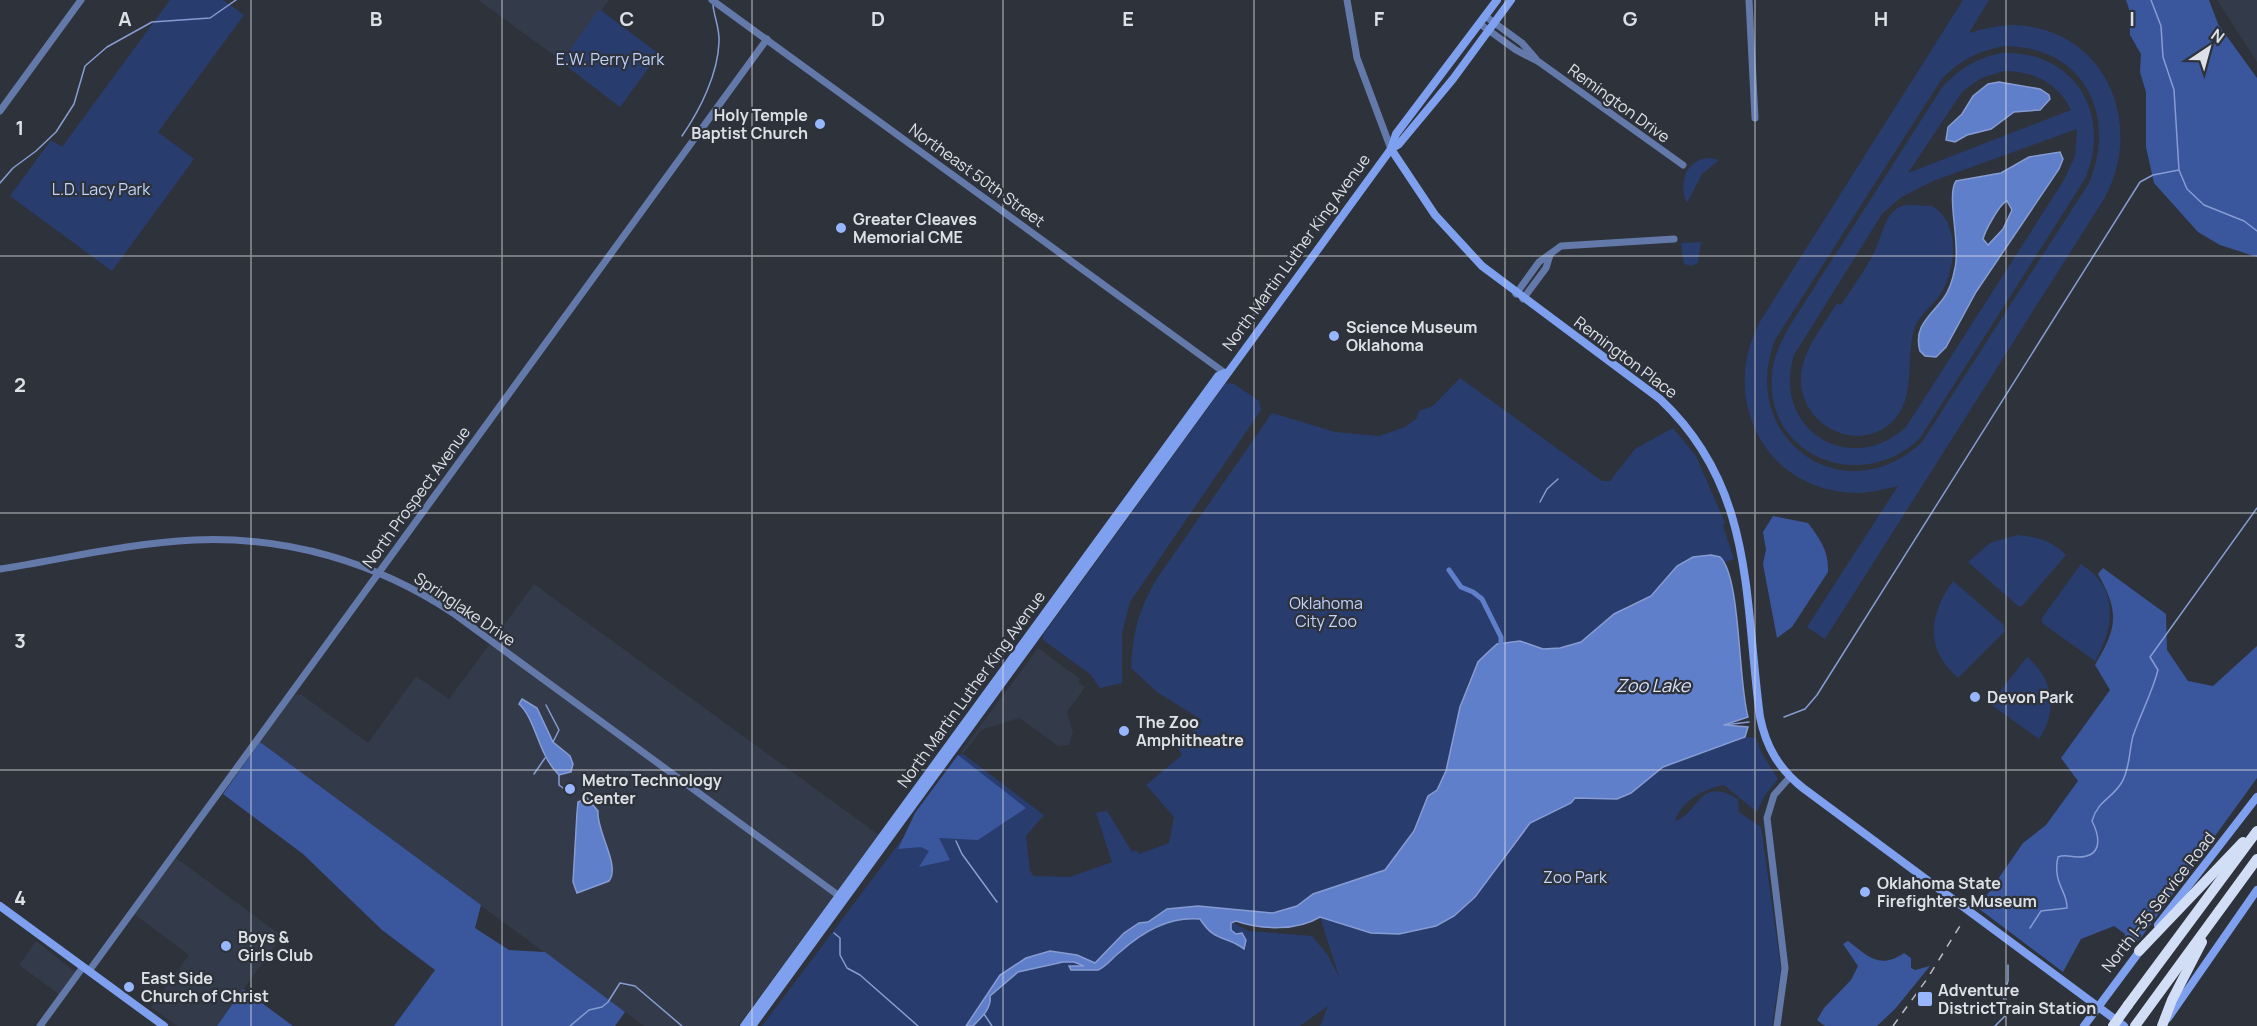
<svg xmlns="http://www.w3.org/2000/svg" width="2257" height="1026" viewBox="0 0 2257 1026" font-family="Manrope,sans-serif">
<rect width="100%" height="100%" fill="#2e323b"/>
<g fill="#333a49">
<path d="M478 0H609L601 11 599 10 562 61Z"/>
<path d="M2217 0H2257V62Z"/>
<path d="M534 584 879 835 738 1026H644L260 742 291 697 296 694 302 695 368 743 416 676 449 699Z"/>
<path d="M1038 648 1080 679 1078 682 1085 687 1067 712 1073 732 1069 745 1058 746 1019 718 981 730 963 754 961 752Z"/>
<path d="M176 858 282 936 217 1026H177L151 1007 189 955 134 914Z"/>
<path d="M36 941 75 972 59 994 19 965Z"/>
</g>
<g fill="#293c6e" fill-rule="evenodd">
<path d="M170 0H223L244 15 158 132 194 159 112 271 10 196 51 140 62 147Z"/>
<path d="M1963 0H1989L1969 33C1984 29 1998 25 2014 25 2105 28 2146 123 2104 199L1825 639 1807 627 1898 486C1884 489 1871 493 1857 493 1764 492 1718 397 1761 320ZM2006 46C2085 48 2117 115 2089 183L1922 442C1845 515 1737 439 1775 340L1941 80C1960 60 1979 50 2006 46Z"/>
<path d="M599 9 659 54 620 107 561 62Z"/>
<path d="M2002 53C2074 50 2113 114 2085 179L1920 438C1863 494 1765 458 1772 375 1773 356 1782 340 1791 324L1941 89C1958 69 1976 58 2002 53ZM2004 71C2033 71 2058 83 2071 110L1908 173 1962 92 1981 78ZM2077 129 2075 156 2064 180 1906 427C1849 479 1771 428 1794 355L1882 214 1900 198 1933 181Z"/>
<path d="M1711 158 1719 160 1702 174 1687 203C1678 183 1686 158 1711 158Z"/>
<path d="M1906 205 1932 206C1961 223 1956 268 1941 293 1933 306 1919 314 1914 329 1905 361 1918 405 1886 427 1849 452 1798 420 1801 376 1803 349 1824 325 1837 303L1841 305C1852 288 1865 271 1874 253 1882 237 1885 208 1906 205Z"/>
<path d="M1701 242 1698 263 1691 266 1684 264 1681 243Z"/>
<path d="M1460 378 1602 481H1610L1635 449 1673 428 1696 456 1725 523 1723 526 1734 559 1726 562 1720 557 1711 555 1693 557 1677 566 1651 596 1627 606 1581 642 1560 648 1543 649 1520 641 1497 644 1478 662 1469 681 1460 707 1446 771 1437 790 1428 796 1414 831 1385 870 1313 894 1297 906 1273 913 1231 909 1233 923 1249 931 1312 936 1327 954 1339 977 1320 917 1399 934 1436 926 1445 921 1475 897 1529 823 1571 803 1575 798 1617 799 1631 793 1663 767 1745 737 1756 738 1761 752 1778 779 1765 795 1757 812 1724 785C1704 789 1682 800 1675 821 1700 813 1698 775 1738 799L1739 812 1761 827 1781 969 1772 1026H1320L1328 1006 1300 1026H762L906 834 915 813 958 755 963 754 1044 815 1026 836 1030 871 1034 876 1070 877 1112 862 1096 813 1107 811 1132 852 1136 850 1139 854 1169 843 1174 817 1146 785 1182 755 1178 747 1202 720 1157 692 1131 668C1133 631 1139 608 1158 577L1272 413 1335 432 1379 436 1405 427 1416 419 1419 411 1433 406Z"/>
<path d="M1226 383 1234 384 1259 401 1261 410 1130 602 1122 633V683L1100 688 1090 674 1043 640V635Z"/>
<path d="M2017 535C2038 537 2052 541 2066 555L2022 606H2018L1968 562 1990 543Z"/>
<path d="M2081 564C2119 588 2115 626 2095 661L2042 623V618Z"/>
<path d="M1953 581 2003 624 2005 631 1958 678C1924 648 1929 615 1953 581Z"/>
<path d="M2027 657C2054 679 2058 711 2039 739L1990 704Z"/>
</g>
<g fill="#3a569d">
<path d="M2126 0H2209L2218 24 2257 78V257L2220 245 2198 232 2154 183 2146 147V92L2140 72 2141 54 2130 35V12Z"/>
<path d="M1773 516 1808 523C1820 539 1829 551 1828 572L1792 627 1777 638 1763 564 1766 550 1763 532Z"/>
<path d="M2103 568 2166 614 2167 650 2188 681 2213 686 2257 646V778L2141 938 2130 945 2124 942 2125 934 2114 926 2081 939 2063 972 1978 908 2023 843 2046 825 2078 781 2061 758 2110 690 2095 665C2117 628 2120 613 2098 574Z"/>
<path d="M260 742 481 905 475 928 509 950 545 952 625 1012 615 1026H394L435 970 382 930 303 854 223 794Z"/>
<path d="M958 755 1026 808 978 840 939 838 950 860 919 867 929 851 921 847 898 849 915 813Z"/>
<path d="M1848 941C1868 956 1879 970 1904 953L1911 958V968L1915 970 1930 966 1895 1009 1877 1026H1825L1817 1020 1824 1008 1851 980 1858 966 1843 944Z"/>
<path d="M243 989 293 1026H217Z"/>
</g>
<g fill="#607fcb" stroke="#869cd3" stroke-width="1.5" fill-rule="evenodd">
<path d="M1999 82 2040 89 2049 95 2050 99 2040 110 2014 112 1991 129 1967 135 1955 142 1946 140 1948 127 1962 114 1973 96 1988 84Z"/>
<path d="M2060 152 2063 159 2059 169 1976 292 1946 347 1936 357 1925 356 1920 351C1913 327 1930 316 1943 299 1950 290 1953 279 1955 268 1961 244 1946 196 1956 181L2001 173 2029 157ZM2007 201 2012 210 2003 229 1988 245 1983 239C1985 231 2000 203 2007 201Z"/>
<path d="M1711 555 1720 557C1741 576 1738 683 1748 717L1724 725 1748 727 1745 737 1663 767 1631 793 1617 799 1575 798 1571 803 1530 823 1475 897 1454 916 1436 926 1399 934 1371 933 1320 917C1297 931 1261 930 1236 921L1231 923V930L1236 934 1242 933 1246 940 1244 949C1225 934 1216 944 1200 919 1169 916 1142 932 1120 952 1112 958 1107 966 1098 970H1071L1069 966H1084L1074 962H1063L1018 972 990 996C992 1008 981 1018 973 1026H966L1000 975 1026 958 1050 951 1077 955 1095 963 1124 933 1139 923 1148 922 1167 909 1198 906 1273 913 1297 906 1313 894 1385 870 1414 831 1428 796 1437 790 1446 771 1460 707 1478 662 1486 654 1497 644 1520 641 1543 649 1560 648 1581 642 1614 614 1651 596 1677 566 1693 557Z"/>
<path d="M522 699 537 708 553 742 570 756 573 764 571 772 559 775C538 755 536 719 519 704Z"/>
<path d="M587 798 598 811C596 831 621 866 609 881L577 893 573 882 577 813 578 802Z"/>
</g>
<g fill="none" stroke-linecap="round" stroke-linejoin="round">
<g stroke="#869cd3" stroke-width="1.5">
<path d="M2151 0 2161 26 2163 57 2174 90 2179 170 2187 189 2204 205 2244 221 2257 231"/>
<path d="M682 136C700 110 718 74 719 42 720 29 714 17 713 5"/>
<path d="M0 183 13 168 36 151 56 132 74 104 85 66 107 47 152 22 210 18 236 0"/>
<path d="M1540 502 1547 489 1558 479"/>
<path d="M546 705 559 730 553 742"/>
<path d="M1784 717 1805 709 1817 695 2140 182 2153 175 2179 170"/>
<path d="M1724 725 1749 722"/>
<path d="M534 774 545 758"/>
<path d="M559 775V785L567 791"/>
<path d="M956 841 962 854 997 902"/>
<path d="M2030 928 2041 911 2067 908C2068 892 2052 883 2058 857 2065 854 2070 857 2078 857 2103 857 2100 837 2092 821 2098 800 2112 799 2122 782 2130 768 2129 751 2133 736 2141 713 2152 693 2158 670L2150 657 2257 508"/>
<path d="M834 933 840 938V955L847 968 860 975 918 1026"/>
<path d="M984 1014 992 1026"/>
<path d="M570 1026 589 1010 602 1007 608 1002 620 983 635 986 682 1026"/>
<path d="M1995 1026 2007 1014 2003 995 2008 981V965"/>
</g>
<path stroke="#607fcb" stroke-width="5" d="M1449 570 1461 587 1473 592 1482 599 1501 637V644"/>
<g stroke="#6379aa" stroke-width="7">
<path d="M712 0 1225 373"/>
<path d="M1347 0 1357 58 1391 149"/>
<path d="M1749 0 1755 118"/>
<path d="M1485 16 1522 43 1536 59"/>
<path d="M1480 24 1516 50 1539 62 1683 165"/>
<path d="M0 111 81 0"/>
<path d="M1516 294 1539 262 1561 246 1674 239"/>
<path d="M1523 299 1546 268 1550 255"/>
<path d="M0 569C64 559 129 543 194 540 287 536 376 562 453 613L842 898"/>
<path d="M89 971 767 39"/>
<path d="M40 1026 83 967"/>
<path d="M1777 1026 1785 968 1767 818 1774 795 1790 777"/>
</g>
<g stroke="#7ea0ef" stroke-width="8">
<path d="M1391 149 1435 215 1482 266 1660 399C1755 488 1744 598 1760 717 1766 747 1779 769 1803 788L2124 1026"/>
<path d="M1391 149 1399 144 1453 79 1511 0"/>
<path d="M0 906 164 1026"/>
<path d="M2158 925 2257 797"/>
<path d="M2168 1018 2257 890"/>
<path d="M744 1026 1218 376 1225 373"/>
<path d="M752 1026 1391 149 1396 134 1497 0"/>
<path d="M2084 1026 2142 948"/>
</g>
<g stroke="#d2def6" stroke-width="10">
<path d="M2139 951 2243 842"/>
<path d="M2128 1005 2257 831"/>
<path d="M2135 1026 2257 859"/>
<path d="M2162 1026 2172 1000 2202 942"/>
</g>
<path stroke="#babdc3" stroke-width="1.5" stroke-dasharray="8 8" stroke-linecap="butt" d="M1893 1026 1927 979 1963 921"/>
<path stroke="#d2def6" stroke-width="10" d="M2113 1026 2128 1005"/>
</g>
<path fill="none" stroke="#dde0e6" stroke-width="1.5" stroke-opacity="0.55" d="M251 0V1026M502 0V1026M752 0V1026M1003 0V1026M1254 0V1026M1505 0V1026M1755 0V1026M2006 0V1026M0 256H2257M0 513H2257M0 770H2257"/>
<g fill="#97b6fd" stroke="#2e323b" stroke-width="2">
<circle cx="820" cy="124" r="6"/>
<circle cx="841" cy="228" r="6"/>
<circle cx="1334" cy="336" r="6"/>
<circle cx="1975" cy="697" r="6"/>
<circle cx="1124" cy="731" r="6"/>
<circle cx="570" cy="789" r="6"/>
<circle cx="1865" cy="892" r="6"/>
<circle cx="226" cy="946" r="6"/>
<circle cx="129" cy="987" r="6"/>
<rect x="1917" y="991" width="16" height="16" rx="3"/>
</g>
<g text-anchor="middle" stroke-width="4.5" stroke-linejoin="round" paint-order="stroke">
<g font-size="16" fill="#c1d3fc" stroke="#2e323b">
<text x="610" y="65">E.W. Perry Park</text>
<text x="101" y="195">L.D. Lacy Park</text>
<text x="1326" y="609">Oklahoma<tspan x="1326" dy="18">City Zoo</tspan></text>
<text x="1575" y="883">Zoo Park</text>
</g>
<g font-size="16" fill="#dde0e6" stroke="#2e323b">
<text transform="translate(1619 103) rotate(36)" y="6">Remington Drive</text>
<text transform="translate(977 175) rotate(36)" y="6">Northeast 50th Street</text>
<text transform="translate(1296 252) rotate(-54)" y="6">North Martin Luther King Avenue</text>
<text transform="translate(1626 357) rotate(37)" y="6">Remington Place</text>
<text transform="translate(416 497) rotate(-54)" y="6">North Prospect Avenue</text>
<text transform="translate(465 609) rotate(34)" y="6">Springlake Drive</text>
<text transform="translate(971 689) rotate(-54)" y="6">North Martin Luther King Avenue</text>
<text transform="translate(2158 902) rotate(-52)" y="6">North I-35 Service Road</text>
</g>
<g font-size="16" font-weight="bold" fill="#dde0e6" stroke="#2e323b" text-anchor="start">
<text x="808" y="121" text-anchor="end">Holy Temple<tspan x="808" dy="18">Baptist Church</tspan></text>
<text x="853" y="225">Greater Cleaves<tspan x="853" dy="18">Memorial CME</tspan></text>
<text x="1346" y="333">Science Museum<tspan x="1346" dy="18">Oklahoma</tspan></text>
<text x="1987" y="703">Devon Park</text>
<text x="1136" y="728">The Zoo<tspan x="1136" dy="18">Amphitheatre</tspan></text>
<text x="582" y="786">Metro Technology<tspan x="582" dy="18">Center</tspan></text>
<text x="1877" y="889">Oklahoma State<tspan x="1877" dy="18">Firefighters Museum</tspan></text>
<text x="238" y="943">Boys &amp;<tspan x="238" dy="18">Girls Club</tspan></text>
<text x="141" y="984">East Side<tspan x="141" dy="18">Church of Christ</tspan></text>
<text x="1938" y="996">Adventure<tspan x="1938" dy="18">DistrictTrain Station</tspan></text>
</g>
<g font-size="18" font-style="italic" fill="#d9e2f7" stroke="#2e323b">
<text x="1653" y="692">Zoo Lake</text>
</g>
</g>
<g font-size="20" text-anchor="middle" font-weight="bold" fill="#dde0e6" stroke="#2e323b" stroke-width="4.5" stroke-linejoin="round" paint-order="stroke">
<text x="125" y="26">A</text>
<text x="376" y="26">B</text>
<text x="627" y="26">C</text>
<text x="878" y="26">D</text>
<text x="1128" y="26">E</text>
<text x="1379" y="26">F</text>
<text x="1630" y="26">G</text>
<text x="1881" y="26">H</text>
<text x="2132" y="26">I</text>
<text x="20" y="135">1</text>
<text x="20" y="392">2</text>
<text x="20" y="648">3</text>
<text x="20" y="905">4</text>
</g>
<g transform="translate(2209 48) rotate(36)" stroke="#2e323b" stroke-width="4.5" paint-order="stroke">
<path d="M0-4.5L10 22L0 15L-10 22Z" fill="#dde0e6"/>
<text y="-9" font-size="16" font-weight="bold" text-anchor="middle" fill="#dde0e6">N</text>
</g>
</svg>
